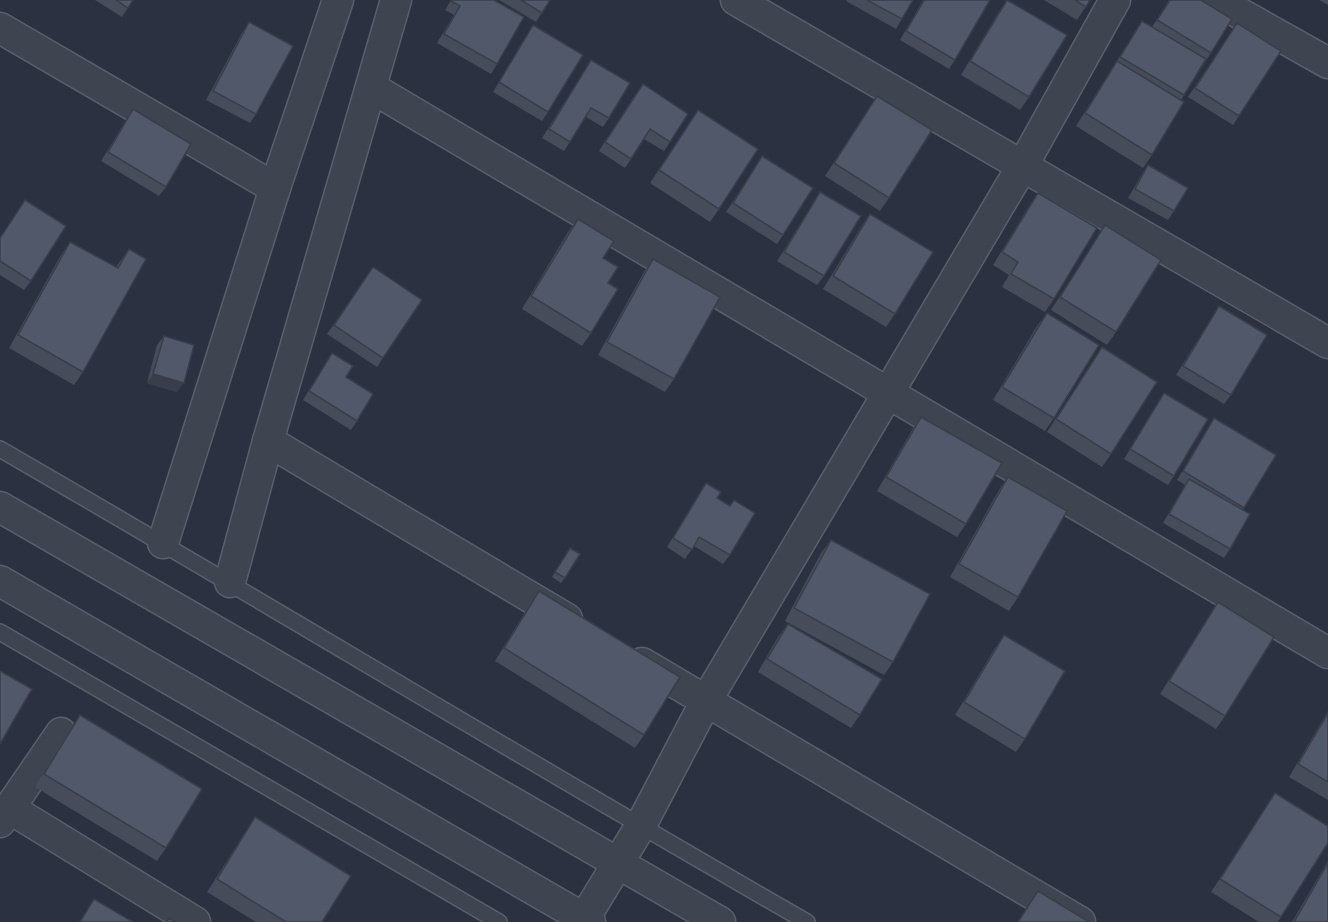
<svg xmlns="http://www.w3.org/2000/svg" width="1328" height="922" viewBox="0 0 1328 922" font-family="Inter,sans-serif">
<rect width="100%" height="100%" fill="#2b3141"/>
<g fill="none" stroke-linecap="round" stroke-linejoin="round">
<defs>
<g id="lane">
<path d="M0 449C270 605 536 767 807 922"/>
<path d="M0 632 499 922"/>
</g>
<g id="street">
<path d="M736 0 1328 343"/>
<path d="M1216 0 1328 63"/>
<path d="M0 28 275 188"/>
<path d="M372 88 1328 653"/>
<path d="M268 441 567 619"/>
<path d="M0 507 720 922"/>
<path d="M163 543 275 188 338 0"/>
<path d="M0 581 590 922"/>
<path d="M230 582 268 441 396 0"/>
<path d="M642 663 1080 922"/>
<path d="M9 808 195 922"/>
<path d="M0 822 61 733"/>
<path d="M582 922 640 827 706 701 1023 165 1115 0"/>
</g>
</defs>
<use href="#lane" stroke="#5a5f6b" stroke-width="18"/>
<use href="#street" stroke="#5a5f6b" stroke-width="33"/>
<use href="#lane" stroke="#3f4451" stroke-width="15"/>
<use href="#street" stroke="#3f4451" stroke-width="30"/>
</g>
<g fill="#464c5a">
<path d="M95 0H133L122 17Z"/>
<path d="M451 0H494L497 64 491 74 437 43 454 15 445 10Z"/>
<path d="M499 0H550L536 22Z"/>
<path d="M847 0H913L896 29 846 1Z"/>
<path d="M923 0H990L955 60 949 69 900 40Z"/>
<path d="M1007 0 1029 97 1020 110 961 75 998 13Z"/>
<path d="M1044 0H1090L1077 20Z"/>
<path d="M1169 0H1201L1211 53 1181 100 1152 155 1143 168 1076 126 1142 21 1152 27Z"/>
<path d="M1319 0H1328V5Z"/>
<path d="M249 22 256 114 250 123 206 100 243 31Z"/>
<path d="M1237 23 1239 116 1233 125 1188 97Z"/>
<path d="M533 25 548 112 542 121 493 92Z"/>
<path d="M591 60 609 118 603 127 586 117 564 151 542 138Z"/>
<path d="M636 93 670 142 664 151 644 139 625 168 599 151Z"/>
<path d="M877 96 889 198 880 211 825 176Z"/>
<path d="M133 109 166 187 159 196 101 161Z"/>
<path d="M698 110 719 209 710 222 650 183Z"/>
<path d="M762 156 783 235 777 244 726 212Z"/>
<path d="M1148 165 1174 211 1168 220 1128 198 1142 174Z"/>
<path d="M820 192 824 276 817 285 777 261Z"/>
<path d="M1038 193 1054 299 1045 312 1002 287 1009 275 993 265 1029 206Z"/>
<path d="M870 214 895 314 886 327 823 289 861 227Z"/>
<path d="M578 219 603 258 608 283 591 333 582 346 522 309 568 232Z"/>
<path d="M1105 225 1116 332 1107 345 1051 310Z"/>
<path d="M0 238 31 281 24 290 0 275Z"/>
<path d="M70 242 116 267 129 249 83 372 74 385 9 348 61 255Z"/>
<path d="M653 259 674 379 665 392 598 355 644 272Z"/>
<path d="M373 267 422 300 377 367 327 334Z"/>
<path d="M1219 306 1231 395 1224 404 1176 375Z"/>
<path d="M1047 313 1054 418 1045 431 993 400 1037 326Z"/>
<path d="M164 336 177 392 147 383 157 345Z"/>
<path d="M1102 347 1111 454 1102 467 1047 432Z"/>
<path d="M332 353 346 377 357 421 351 430 303 400Z"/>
<path d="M1164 393 1174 476 1168 485 1124 459Z"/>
<path d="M921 417 966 524 957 537 877 491 912 430Z"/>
<path d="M1214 418 1276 455 1242 510 1230 549 1224 558 1163 523 1185 485 1177 480Z"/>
<path d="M1008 477 1018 597 1009 611 950 577 999 490Z"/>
<path d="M706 483 717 498 730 555 723 564 694 546 685 559 667 547Z"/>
<path d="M831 540 893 662 884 675 785 621 821 553Z"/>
<path d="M570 548 565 578 561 583 552 577Z"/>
<path d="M539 591 644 735 635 748 495 661 530 604Z"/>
<path d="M1218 602 1225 716 1216 729 1160 694Z"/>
<path d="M788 624 860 715 851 728 758 672 778 637Z"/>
<path d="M1004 635 1025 739 1016 752 955 715 995 648Z"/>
<path d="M1328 711V800L1289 777Z"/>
<path d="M80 715 166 848 157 861 35 787 71 728Z"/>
<path d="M1275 793 1328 843 1278 922H1259L1211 892Z"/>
<path d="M255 817 322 922H256L207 892Z"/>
<path d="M1328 861V922H1292Z"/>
</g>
<path fill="#393e4a" d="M153 374 184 383 177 392 147 383Z"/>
<g fill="#515869" stroke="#393e4a" stroke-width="1.5">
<path d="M116 0H133L128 8Z"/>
<path d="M452 0H494L524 17 497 64 444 34 460 6 451 1Z"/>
<path d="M521 0H550L542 13Z"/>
<path d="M867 0H913L902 19Z"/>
<path d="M924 0H990L955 60 906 31Z"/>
<path d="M1007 0 1067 35 1029 97 970 61Z"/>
<path d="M1075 0H1090L1086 7Z"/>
<path d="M1170 0H1201L1232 19 1211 53 1157 20Z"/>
<path d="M1142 21 1206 59 1184 95 1120 57Z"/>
<path d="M249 22 293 46 256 114 213 91Z"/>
<path d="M1237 23 1281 51 1239 116 1195 88Z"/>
<path d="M533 25 583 55 548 112 499 82Z"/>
<path d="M591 60 630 83 609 118 591 108 570 142 549 129Z"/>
<path d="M1117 61 1184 102 1152 155 1085 113Z"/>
<path d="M643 84 688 114 670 142 650 129 631 159 605 142Z"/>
<path d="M877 96 932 130 889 198 834 163Z"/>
<path d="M133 109 191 144 166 187 108 152Z"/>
<path d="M698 110 758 149 719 209 659 170Z"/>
<path d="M762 156 813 188 783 235 733 203Z"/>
<path d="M1148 165 1188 188 1174 211 1135 189Z"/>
<path d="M820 192 861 216 824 276 784 252Z"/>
<path d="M1038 193 1097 228 1054 299 1011 274 1018 262 1002 252Z"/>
<path d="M25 200 66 226 31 281 0 261V238Z"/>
<path d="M870 214 933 252 895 314 833 276Z"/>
<path d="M578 219 614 241 603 258 618 267 608 283 618 289 591 333 531 296Z"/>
<path d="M1105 225 1161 260 1116 332 1060 297Z"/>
<path d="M70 242 118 268 129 249 146 259 83 372 18 335Z"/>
<path d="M653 259 720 297 674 379 607 342Z"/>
<path d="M373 267 422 300 383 358 334 325Z"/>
<path d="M1219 306 1267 335 1231 395 1183 366Z"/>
<path d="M1047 313 1099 345 1054 418 1002 387Z"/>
<path d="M164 336 194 345 184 383 153 374Z"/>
<path d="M1102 347 1157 382 1111 454 1056 419Z"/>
<path d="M332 353 353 366 346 377 373 394 357 421 309 391Z"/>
<path d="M1164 393 1208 419 1174 476 1130 449Z"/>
<path d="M921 417 1002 463 966 524 886 477Z"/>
<path d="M1214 418 1276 455 1244 508 1183 471Z"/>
<path d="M1008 477 1067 511 1018 597 959 564Z"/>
<path d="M1189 479 1250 514 1230 549 1169 514Z"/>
<path d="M706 483 721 492 717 498 730 506 734 500 755 513 730 555 699 537 692 550 673 538Z"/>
<path d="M831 540 930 594 893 662 794 608Z"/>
<path d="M570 548 580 554 565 578 555 572Z"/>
<path d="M539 591 680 677 644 735 504 648Z"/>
<path d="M1218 602 1274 637 1225 716 1169 681Z"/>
<path d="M788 624 882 679 860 715 767 659Z"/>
<path d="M1004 635 1065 671 1025 739 964 702Z"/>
<path d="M0 671 32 689 0 744Z"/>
<path d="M1328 713V782L1298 764Z"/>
<path d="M80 715 202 789 166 848 44 774Z"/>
<path d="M1275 793 1328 826V843L1281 917 1220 879Z"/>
<path d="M255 817 351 876 322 922H286L217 879Z"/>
<path d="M1328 863V922H1294Z"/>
<path d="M1038 891 1089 922H1018Z"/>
<path d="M94 899 133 922H80Z"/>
<path d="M169 918 176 922H167Z"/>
</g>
</svg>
